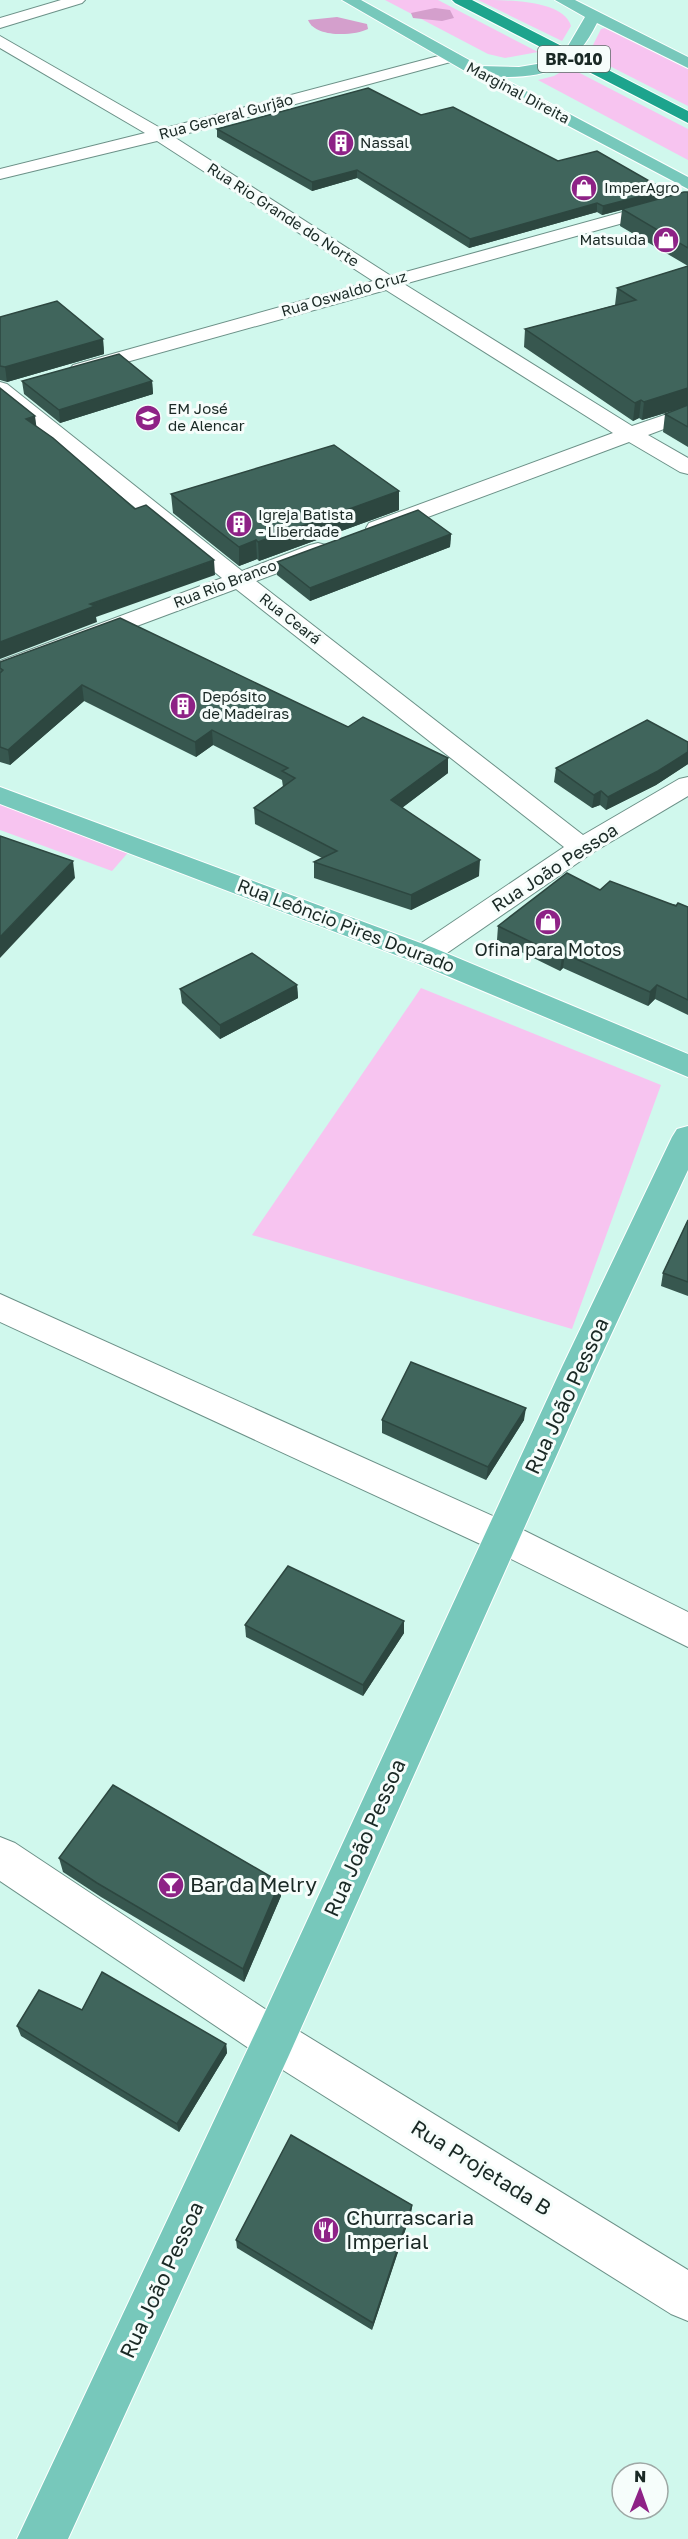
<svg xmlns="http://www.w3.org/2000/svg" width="688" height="2539" viewBox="0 0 688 2539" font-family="'Golos Text',sans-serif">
<rect width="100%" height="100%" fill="#d0f8ed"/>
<g fill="#f7c4f0">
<path d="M385 0H438L538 52 505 58 488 54Z"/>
<path d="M478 0C508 0 563 0 571 26L562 41Z"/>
<path d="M605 28 688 69V106L588 55 601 29Z"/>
<path d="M566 69H572L688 129V160L538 80 554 76Z"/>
<path d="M0 800 132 848 112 871 0 830Z"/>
<path d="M421 988 661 1085 572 1329 252 1235Z"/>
</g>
<g fill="#d49fcc">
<path d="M435 8 450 10 454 18 442 21 413 18 411 13Z"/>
<path d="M337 17 367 24 368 29C354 36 315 38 308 20Z"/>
</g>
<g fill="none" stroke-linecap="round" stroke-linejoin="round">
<defs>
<g id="minor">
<path d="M61 0H85L82 3 0 28V18Z"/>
<path d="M0 36 162 129 446 54H458L460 57 458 60 174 137 391 276 688 194V205L404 284 632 426 688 407V420L648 435 688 458V474L680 472 629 442 385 533 377 535 369 533 366 528 369 523 613 433 386 290 87 373 80 375 73 373 70 369 73 365 373 281 157 141 0 179V169L145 133 0 48Z"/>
<path d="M0 382 7 384 242 571 310 545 318 543 326 545 330 550 326 555 256 581 583 835 679 779 688 777V796L592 853 434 962 424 965 414 962 410 955 414 948 564 847 236 589 0 677V661L222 578 0 398Z"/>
<path d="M0 1294 515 1526 688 1612V1647L489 1548 0 1322Z"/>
<path d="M0 1837 15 1843 289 2025 688 2270V2321L671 2314 259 2055 0 1881Z"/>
</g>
<g id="major">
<path d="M342 0H361L480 66 519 67 543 63 568 46 585 17 555 0H575L688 57V68L597 23C575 68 547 78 500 77L688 177V189L470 74Z"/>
<path d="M0 787 434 948 688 1054V1077L414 962 0 804Z"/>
<path d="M688 1126V1170L596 1367 289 2055 68 2539H17L259 2025 562 1367 672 1137 677 1129Z"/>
</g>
<path id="highway" d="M452 0H472L688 111V123L455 3Z"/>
</defs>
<use href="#minor" stroke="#6c9188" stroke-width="2"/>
<use href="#major" stroke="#fff" stroke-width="2"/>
<use href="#highway" stroke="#fff" stroke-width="2"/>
<use href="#minor" fill="#fff" fill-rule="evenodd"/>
<use href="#major" fill="#77c8bb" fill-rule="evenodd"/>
<use href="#highway" fill="#1da48d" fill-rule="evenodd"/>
</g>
<g fill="#37574f">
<path d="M421 115 558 161 665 190 664 197 688 192V447L663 432 665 414 675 410 642 420 639 418 633 421 524 347 525 329 615 305 617 288 688 266 620 226 622 210 602 215 597 212 469 248 357 178 312 191 217 137V129Z"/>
<path d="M0 317 103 339 104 354 7 382 0 380Z"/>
<path d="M22 381H152L153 394 60 423 24 394Z"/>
<path d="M399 491V510L259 561 257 559 239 566 173 513 171 494Z"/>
<path d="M451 534 450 547 310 601 277 575V562Z"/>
<path d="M0 662 348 727 448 758V773L402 808 479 876 411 910 314 878V862L322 858 255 824 254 808 283 787 282 780 213 745 196 757 84 701 10 765 0 762Z"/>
<path d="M688 742V764L656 785 606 810 600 805 592 808 554 782 556 768Z"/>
<path d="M600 890 688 907V1015L655 999 648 1006 563 968 560 971 497 940 498 926Z"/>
<path d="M297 985 298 998 220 1039 182 1003 180 989Z"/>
<path d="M688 1220V1296L661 1286 663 1273Z"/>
<path d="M382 1420H524L486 1480 382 1433Z"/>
<path d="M404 1621V1633L363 1696 246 1637 245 1625Z"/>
<path d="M59 1858 280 1882 281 1896 244 1982 101 1897 63 1872Z"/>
<path d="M17 2026 226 2044 227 2053 179 2132 21 2036Z"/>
<path d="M412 2205 411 2213 372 2330 237 2248 236 2240Z"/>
</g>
<g fill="#2d4740">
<path d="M357 170V178L312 191V182Z"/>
<path d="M665 190 664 198 602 215 603 206Z"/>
<path d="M597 203V212L469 248 470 239Z"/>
<path d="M103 339 104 354 7 382 5 367Z"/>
<path d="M152 381 153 394 60 423 59 410Z"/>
<path d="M688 388V406L642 420 644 402Z"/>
<path d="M641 400 639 418 633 421 635 403Z"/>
<path d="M35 416 37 431 26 419Z"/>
<path d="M399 491V510L259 561 258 542Z"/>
<path d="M451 534 450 547 310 601V588Z"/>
<path d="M256 540 257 559 239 566V547Z"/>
<path d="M214 560 215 575 96 617 97 622 0 659V642L90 604Z"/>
<path d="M82 685 84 701 10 765 8 750Z"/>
<path d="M212 730 213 745 196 757 195 742Z"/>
<path d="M688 752V764L656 785 606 810 608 797Z"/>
<path d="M448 758V773L391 816V800Z"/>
<path d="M601 791 600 805 592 808 594 795Z"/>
<path d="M480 860 479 876 411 910V895Z"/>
<path d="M73 861 75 878 0 958V937Z"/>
<path d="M565 954 563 968 560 971 562 957Z"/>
<path d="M297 985 298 998 220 1039V1025Z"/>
<path d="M657 985 655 999 648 1006 650 992Z"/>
<path d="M526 1408 524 1420 486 1480 488 1467Z"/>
<path d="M404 1621V1633L363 1696V1685Z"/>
<path d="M280 1882 281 1896 244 1982 243 1969Z"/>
<path d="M226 2044 227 2053 179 2132 177 2124Z"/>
<path d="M412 2205 411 2213 372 2330 373 2323Z"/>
</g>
<g fill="#40655c" stroke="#2d4740" stroke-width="1.5">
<path d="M368 88 421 115 453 107 558 161 597 151 665 190 603 206 597 203 470 239 357 170 312 182 217 129Z"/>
<path d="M684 192H688V248L622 209Z"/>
<path d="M688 266V388L644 402 641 400 635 403 525 329 636 300 617 288Z"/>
<path d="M57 301 103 339 5 367 0 366V317Z"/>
<path d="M119 354 152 381 59 410 22 381Z"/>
<path d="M0 388 35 416 26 419 53 438 135 509 146 505 214 560 90 604 95 606 0 642Z"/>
<path d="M688 405V427L665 414Z"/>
<path d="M334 445 399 491 258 542 256 540 239 547 171 494Z"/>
<path d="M418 510 451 534 310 588 277 562Z"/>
<path d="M120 618 348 727 363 717 448 758 391 800 480 860 411 895 314 862 337 851 254 808 295 778 282 771 288 768 212 730 195 742 82 685 8 750 0 747V673L3 670 0 668V662Z"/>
<path d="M647 720 688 742V752L658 771 608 797 601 791 594 795 556 768Z"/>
<path d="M0 836 73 861 0 937Z"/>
<path d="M567 873 600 890 610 881 676 906 678 903 688 907V1000L657 985 650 992 565 954 562 957 498 926Z"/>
<path d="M252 953 297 985 220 1025 180 989Z"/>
<path d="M688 1220V1282L663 1273Z"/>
<path d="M411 1362 526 1408 488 1467 382 1420Z"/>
<path d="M288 1566 404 1621 363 1685 245 1625Z"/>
<path d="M113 1785 280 1882 243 1969 97 1883 59 1858Z"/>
<path d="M102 1972 226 2044 177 2124 17 2026 39 1990 82 2010Z"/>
<path d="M291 2135 412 2205 373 2323 236 2240Z"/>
</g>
<defs>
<symbol id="building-disc" viewBox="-11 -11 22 22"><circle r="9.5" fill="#8e2286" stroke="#f6fdfb"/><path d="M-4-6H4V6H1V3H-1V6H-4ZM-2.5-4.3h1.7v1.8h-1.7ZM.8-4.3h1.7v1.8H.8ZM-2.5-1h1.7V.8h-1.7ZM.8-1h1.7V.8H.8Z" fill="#fff"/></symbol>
<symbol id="shop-disc" viewBox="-11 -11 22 22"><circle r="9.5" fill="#8e2286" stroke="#f6fdfb"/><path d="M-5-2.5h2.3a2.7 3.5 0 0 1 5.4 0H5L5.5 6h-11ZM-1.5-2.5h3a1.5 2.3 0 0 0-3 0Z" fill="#fff"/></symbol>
<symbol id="school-disc" viewBox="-11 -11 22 22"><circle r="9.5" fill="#8e2286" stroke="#f6fdfb"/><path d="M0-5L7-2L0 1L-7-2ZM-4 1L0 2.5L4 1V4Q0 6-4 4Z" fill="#fff"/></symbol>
<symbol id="bar-disc" viewBox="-11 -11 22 22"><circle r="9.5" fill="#8e2286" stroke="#f6fdfb"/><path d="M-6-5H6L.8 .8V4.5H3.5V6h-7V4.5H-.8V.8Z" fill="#fff"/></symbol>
<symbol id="restaurant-disc" viewBox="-11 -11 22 22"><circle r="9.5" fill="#8e2286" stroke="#f6fdfb"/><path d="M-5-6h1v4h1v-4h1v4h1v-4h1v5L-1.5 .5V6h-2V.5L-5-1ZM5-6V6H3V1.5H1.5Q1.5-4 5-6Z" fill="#fff"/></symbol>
</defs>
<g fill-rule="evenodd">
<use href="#building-disc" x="326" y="128" width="30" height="30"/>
<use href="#shop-disc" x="569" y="173" width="30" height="30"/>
<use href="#shop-disc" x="651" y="225" width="30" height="30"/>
<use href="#school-disc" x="133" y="403" width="30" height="30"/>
<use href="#building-disc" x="224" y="509" width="30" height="30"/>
<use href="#building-disc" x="168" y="691" width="30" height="30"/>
<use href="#shop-disc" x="533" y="907" width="30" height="30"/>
<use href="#bar-disc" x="156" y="1870" width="30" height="30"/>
<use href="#restaurant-disc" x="311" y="2215" width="30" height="30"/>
</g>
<g text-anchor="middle" stroke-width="6" stroke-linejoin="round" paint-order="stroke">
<g font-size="15" fill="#1a2925" stroke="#f6fdfb">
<text transform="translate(518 93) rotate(28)" y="5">Marginal Direita</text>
<text transform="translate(226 117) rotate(-15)" y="5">Rua General Gurjão</text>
<text transform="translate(283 215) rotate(33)" y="5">Rua Rio Grande do Norte</text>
<text transform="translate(344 294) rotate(-16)" y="5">Rua Oswaldo Cruz</text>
<text transform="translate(225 584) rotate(-21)" y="5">Rua Rio Branco</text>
<text transform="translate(290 619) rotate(38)" y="5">Rua Ceará</text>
</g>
<g font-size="15" fill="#1a2925" stroke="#f6fdfb" text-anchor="start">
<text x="360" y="148">Nassal</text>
<text x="604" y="193">ImperAgro</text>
<text x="646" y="245" text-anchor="end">Matsulda</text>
<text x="168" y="414">EM José<tspan x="168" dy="17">de Alencar</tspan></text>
<text x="258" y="520">Igreja Batista<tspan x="258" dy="17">- Liberdade</tspan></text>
<text x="202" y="702">Depósito<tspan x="202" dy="17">de Madeiras</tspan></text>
</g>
<rect fill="#f6fdfb" stroke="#5c6965" stroke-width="1.5" x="538" y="46" width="72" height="26" rx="4.5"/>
<g font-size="16" font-weight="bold" fill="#1a2925">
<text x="574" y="65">BR-010</text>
</g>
<g font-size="18" fill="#1a2925" stroke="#f6fdfb">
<text transform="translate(555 868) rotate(-33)" y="6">Rua João Pessoa</text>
<text transform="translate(346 926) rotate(21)" y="6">Rua Leôncio Pires Dourado</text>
</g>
<g font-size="18" fill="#1a2925" stroke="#f6fdfb">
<text x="548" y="956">Ofina para Motos</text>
</g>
<g font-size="21" fill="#1a2925" stroke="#f6fdfb">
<text transform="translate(567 1396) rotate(-65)" y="7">Rua João Pessoa</text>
<text transform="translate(365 1838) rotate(-66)" y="7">Rua João Pessoa</text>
<text transform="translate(481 2168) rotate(32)" y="7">Rua Projetada B</text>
<text transform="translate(162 2280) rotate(-65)" y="7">Rua João Pessoa</text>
</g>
<g font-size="21" fill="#1a2925" stroke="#f6fdfb" text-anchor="start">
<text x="190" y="1892">Bar da Melry</text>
<text x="346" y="2225">Churrascaria<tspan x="346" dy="24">Imperial</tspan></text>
</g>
</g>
<g transform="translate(640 2491) rotate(1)"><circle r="28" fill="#f6fdfb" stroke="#9ea8a5" stroke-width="1.5"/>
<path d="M0-4.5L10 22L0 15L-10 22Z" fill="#8e2286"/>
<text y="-9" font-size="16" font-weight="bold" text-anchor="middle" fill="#1a2925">N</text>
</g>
</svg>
